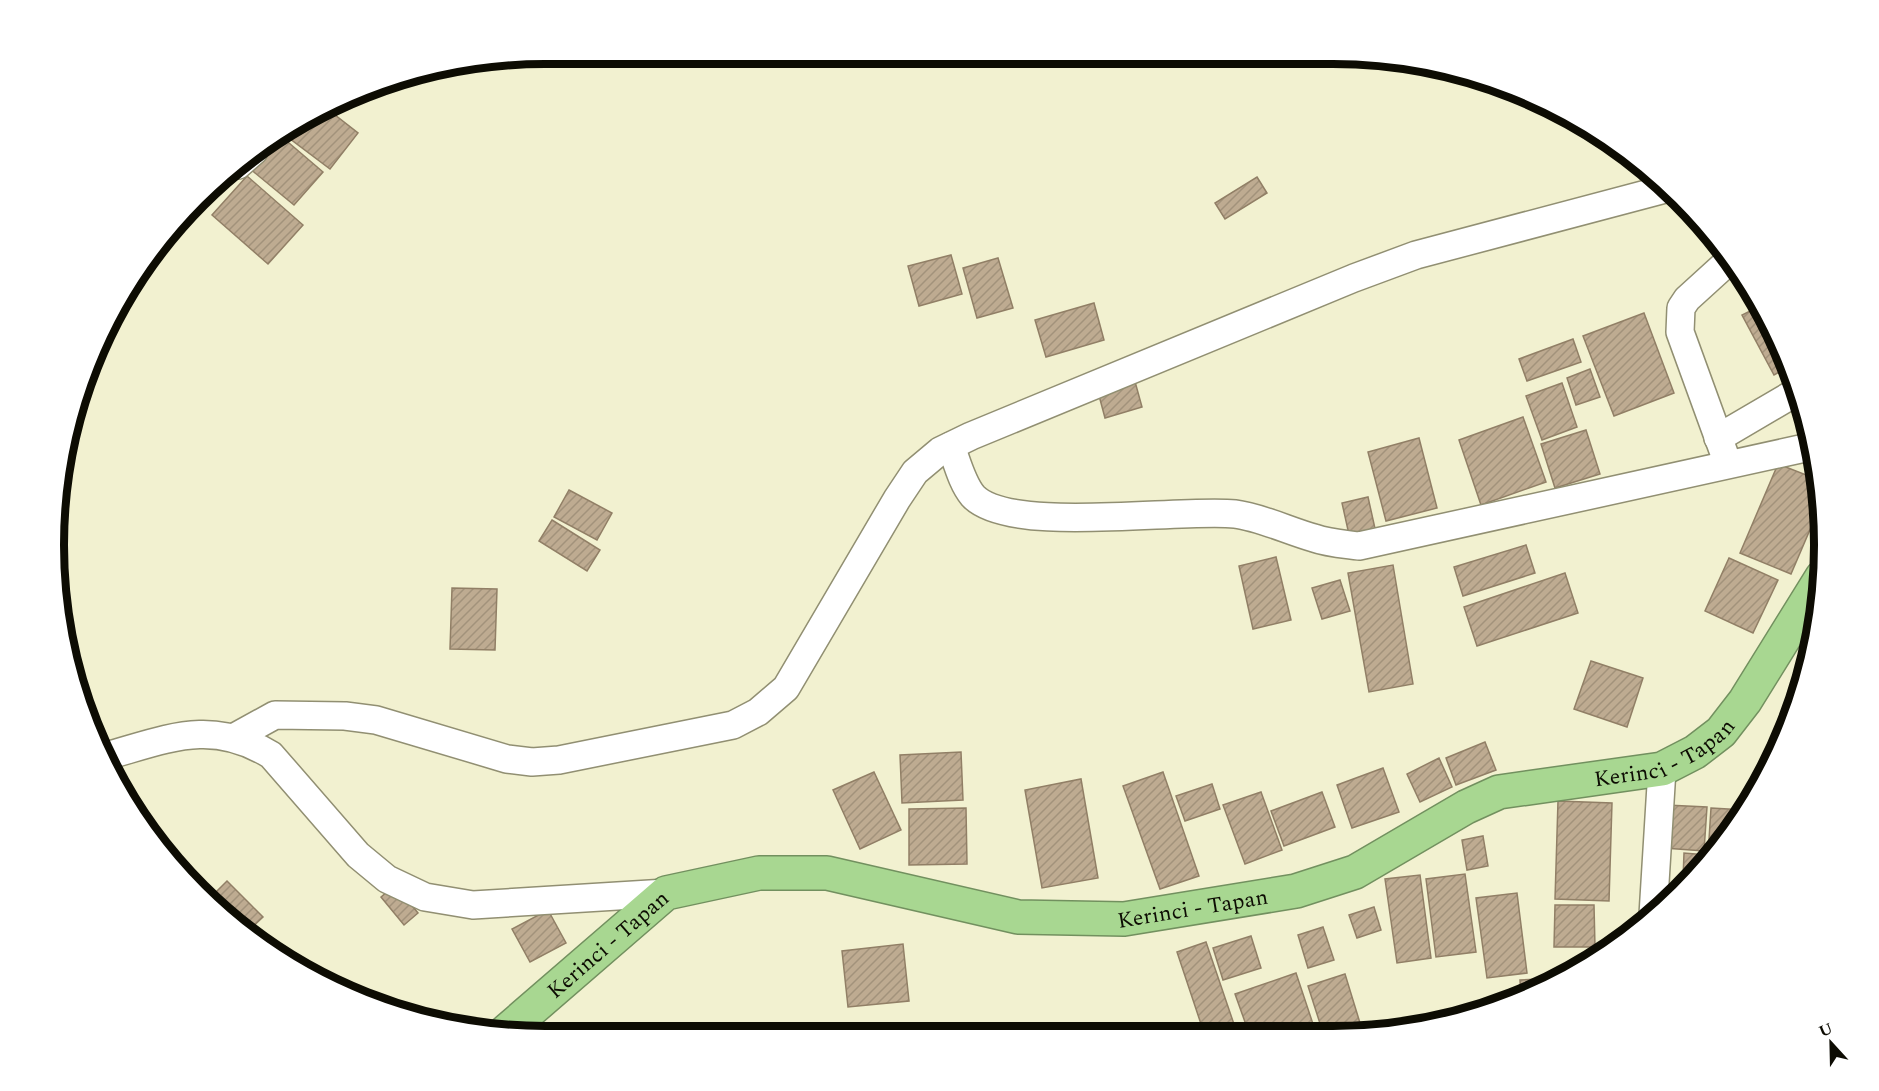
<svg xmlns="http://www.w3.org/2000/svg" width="1879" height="1091" viewBox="0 0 1879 1091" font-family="Spectral,serif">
<defs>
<pattern id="building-hatch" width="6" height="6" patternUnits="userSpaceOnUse" patternTransform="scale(1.5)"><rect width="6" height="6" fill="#beab91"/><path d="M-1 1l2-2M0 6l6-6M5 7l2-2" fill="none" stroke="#a2927b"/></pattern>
</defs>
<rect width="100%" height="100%" fill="#f2f1d0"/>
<g fill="url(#building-hatch)" stroke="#917f66" stroke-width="1.5">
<path d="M330 111 358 133 330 169 285 135Z"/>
<path d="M282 137 323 172 294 205 249 168 271 142Z"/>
<path d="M247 176 303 225 268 264 212 215Z"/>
<path d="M1257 177 1267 193 1225 219 1215 203Z"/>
<path d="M951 255 962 294 919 306 908 266Z"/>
<path d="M998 258 1013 308 977 318 963 268Z"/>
<path d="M1094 303 1104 340 1046 357 1035 320Z"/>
<path d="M1760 306 1787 357 1790 366 1774 375 1742 315Z"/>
<path d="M1644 313 1674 393 1614 416 1583 336Z"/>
<path d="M1573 339 1581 362 1527 381 1519 359Z"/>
<path d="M1590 369 1600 397 1576 405 1567 378Z"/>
<path d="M1134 378 1142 407 1105 418 1097 388Z"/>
<path d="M1562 383 1577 427 1542 440 1526 396Z"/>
<path d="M1523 417 1546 482 1481 505 1459 440Z"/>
<path d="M1586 430 1600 474 1555 488 1541 444Z"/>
<path d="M1419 438 1437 508 1386 521 1368 452Z"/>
<path d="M1778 464 1819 480 1821 504 1791 574 1740 553Z"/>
<path d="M569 490 612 513 597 540 554 517Z"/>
<path d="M1368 497 1376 533 1350 539 1342 503Z"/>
<path d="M552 520 600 550 587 571 539 541Z"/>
<path d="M1526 545 1535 573 1463 596 1454 567Z"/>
<path d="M1276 557 1291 620 1253 629 1239 566Z"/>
<path d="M1729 558 1778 580 1753 633 1705 611Z"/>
<path d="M1393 565 1413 684 1369 692 1348 573Z"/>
<path d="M1565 573 1578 613 1477 646 1464 607Z"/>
<path d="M1340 580 1350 611 1322 619 1312 588Z"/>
<path d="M452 588 497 589 495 650 450 649Z"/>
<path d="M1591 661 1643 678 1627 727 1574 709Z"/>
<path d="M1485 742 1496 770 1456 785 1446 758Z"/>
<path d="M961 752 963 800 902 803 900 755Z"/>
<path d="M1439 758 1452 787 1420 802 1407 774Z"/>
<path d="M1383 768 1399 812 1352 828 1337 785Z"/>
<path d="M874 772 901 830 860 849 833 790Z"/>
<path d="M1163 772 1199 876 1160 889 1123 786Z"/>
<path d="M1081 779 1098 878 1042 888 1025 790Z"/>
<path d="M1212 784 1220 809 1185 821 1176 796Z"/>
<path d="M1261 792 1282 850 1245 864 1223 805Z"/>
<path d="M1322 792 1335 827 1284 846 1271 811Z"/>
<path d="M1558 801 1612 803 1609 901 1555 899Z"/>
<path d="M1666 805 1707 807 1704 851 1664 848Z"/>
<path d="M966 808 967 864 909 865V809Z"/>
<path d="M1711 808 1745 810V814L1692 880 1683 879 1684 853 1708 855Z"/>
<path d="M1483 836 1488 866 1467 870 1462 840Z"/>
<path d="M1465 874 1476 952 1436 957 1426 879Z"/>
<path d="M1420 875 1431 958 1397 963 1385 879Z"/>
<path d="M227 881 263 917 247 932 211 897Z"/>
<path d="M395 885 418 913 404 925 381 897Z"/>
<path d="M1517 893 1527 973 1487 978 1476 898Z"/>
<path d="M1555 905H1594L1595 947H1554Z"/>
<path d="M1374 907 1381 930 1357 938 1349 915Z"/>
<path d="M548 910 566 943 530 962 512 929Z"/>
<path d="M1323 927 1334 960 1308 968 1298 935Z"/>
<path d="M1251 936 1261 968 1223 980 1213 948Z"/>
<path d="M1206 942 1238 1036H1205L1177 952Z"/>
<path d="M903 944 909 1001 848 1007 842 951Z"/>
<path d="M1296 973 1314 1027 1289 1036H1250L1235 994Z"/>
<path d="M1345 974 1364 1036H1324L1308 986Z"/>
<path d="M1561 978V979L1521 998 1520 980Z"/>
</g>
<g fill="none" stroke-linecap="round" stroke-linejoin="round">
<defs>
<g id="street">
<path d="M238 165 254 151"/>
<path d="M1718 438 1798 391"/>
<path d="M951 446C957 462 962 483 973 496 1010 535 1179 508 1235 514 1260 517 1289 531 1314 538 1328 543 1344 544 1359 546L1814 446"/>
<path d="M1728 464 1680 332 1681 308 1687 299 1731 259"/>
<path d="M235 737 275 715 345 716 376 720 507 759 532 762 559 760 733 725 758 712 786 688 897 499 915 472 940 451 971 436 1354 278 1416 255 1669 188"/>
<path d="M106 756C168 739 211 718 271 755L358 855 387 879 425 897 473 905 666 893"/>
<path d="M1653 915 1662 769"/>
</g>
<g id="highway">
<path id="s1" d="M503 1034 666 893 759 873H827L1018 917 1124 919 1296 891 1355 872 1466 807 1499 792 1662 769 1695 752 1721 732 1745 701 1822 577"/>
</g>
</defs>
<use href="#street" stroke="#918f72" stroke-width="30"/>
<use href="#highway" stroke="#72905f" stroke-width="36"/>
<use href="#street" stroke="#fff" stroke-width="27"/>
<use href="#highway" stroke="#a8d791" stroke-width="33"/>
</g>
<g text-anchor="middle" stroke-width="5" stroke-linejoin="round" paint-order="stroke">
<g font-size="22" fill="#0d0c03" stroke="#fff">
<text dy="8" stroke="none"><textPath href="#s1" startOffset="1254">Kerinci - Tapan</textPath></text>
<text dy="8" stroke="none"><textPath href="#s1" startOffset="750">Kerinci - Tapan</textPath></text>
<text dy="8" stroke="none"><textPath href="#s1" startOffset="138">Kerinci - Tapan</textPath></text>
</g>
</g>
<path d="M0 0H1879V1091H0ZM545 64H1333A481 481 0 0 1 1814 545V545A481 481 0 0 1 1333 1026H545A481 481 0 0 1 64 545V545A481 481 0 0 1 545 64Z" fill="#fff" fill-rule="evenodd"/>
<path fill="none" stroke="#0d0c03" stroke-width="8" d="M545 64H1333A481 481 0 0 1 1814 545V545A481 481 0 0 1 1333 1026H545A481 481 0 0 1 64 545V545A481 481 0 0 1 545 64Z"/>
<g transform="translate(1831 1043) rotate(338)" stroke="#ffffff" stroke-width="4.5" paint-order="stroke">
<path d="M0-4.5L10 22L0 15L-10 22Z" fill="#0d0c03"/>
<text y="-9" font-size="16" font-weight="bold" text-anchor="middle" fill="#0d0c03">U</text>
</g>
</svg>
